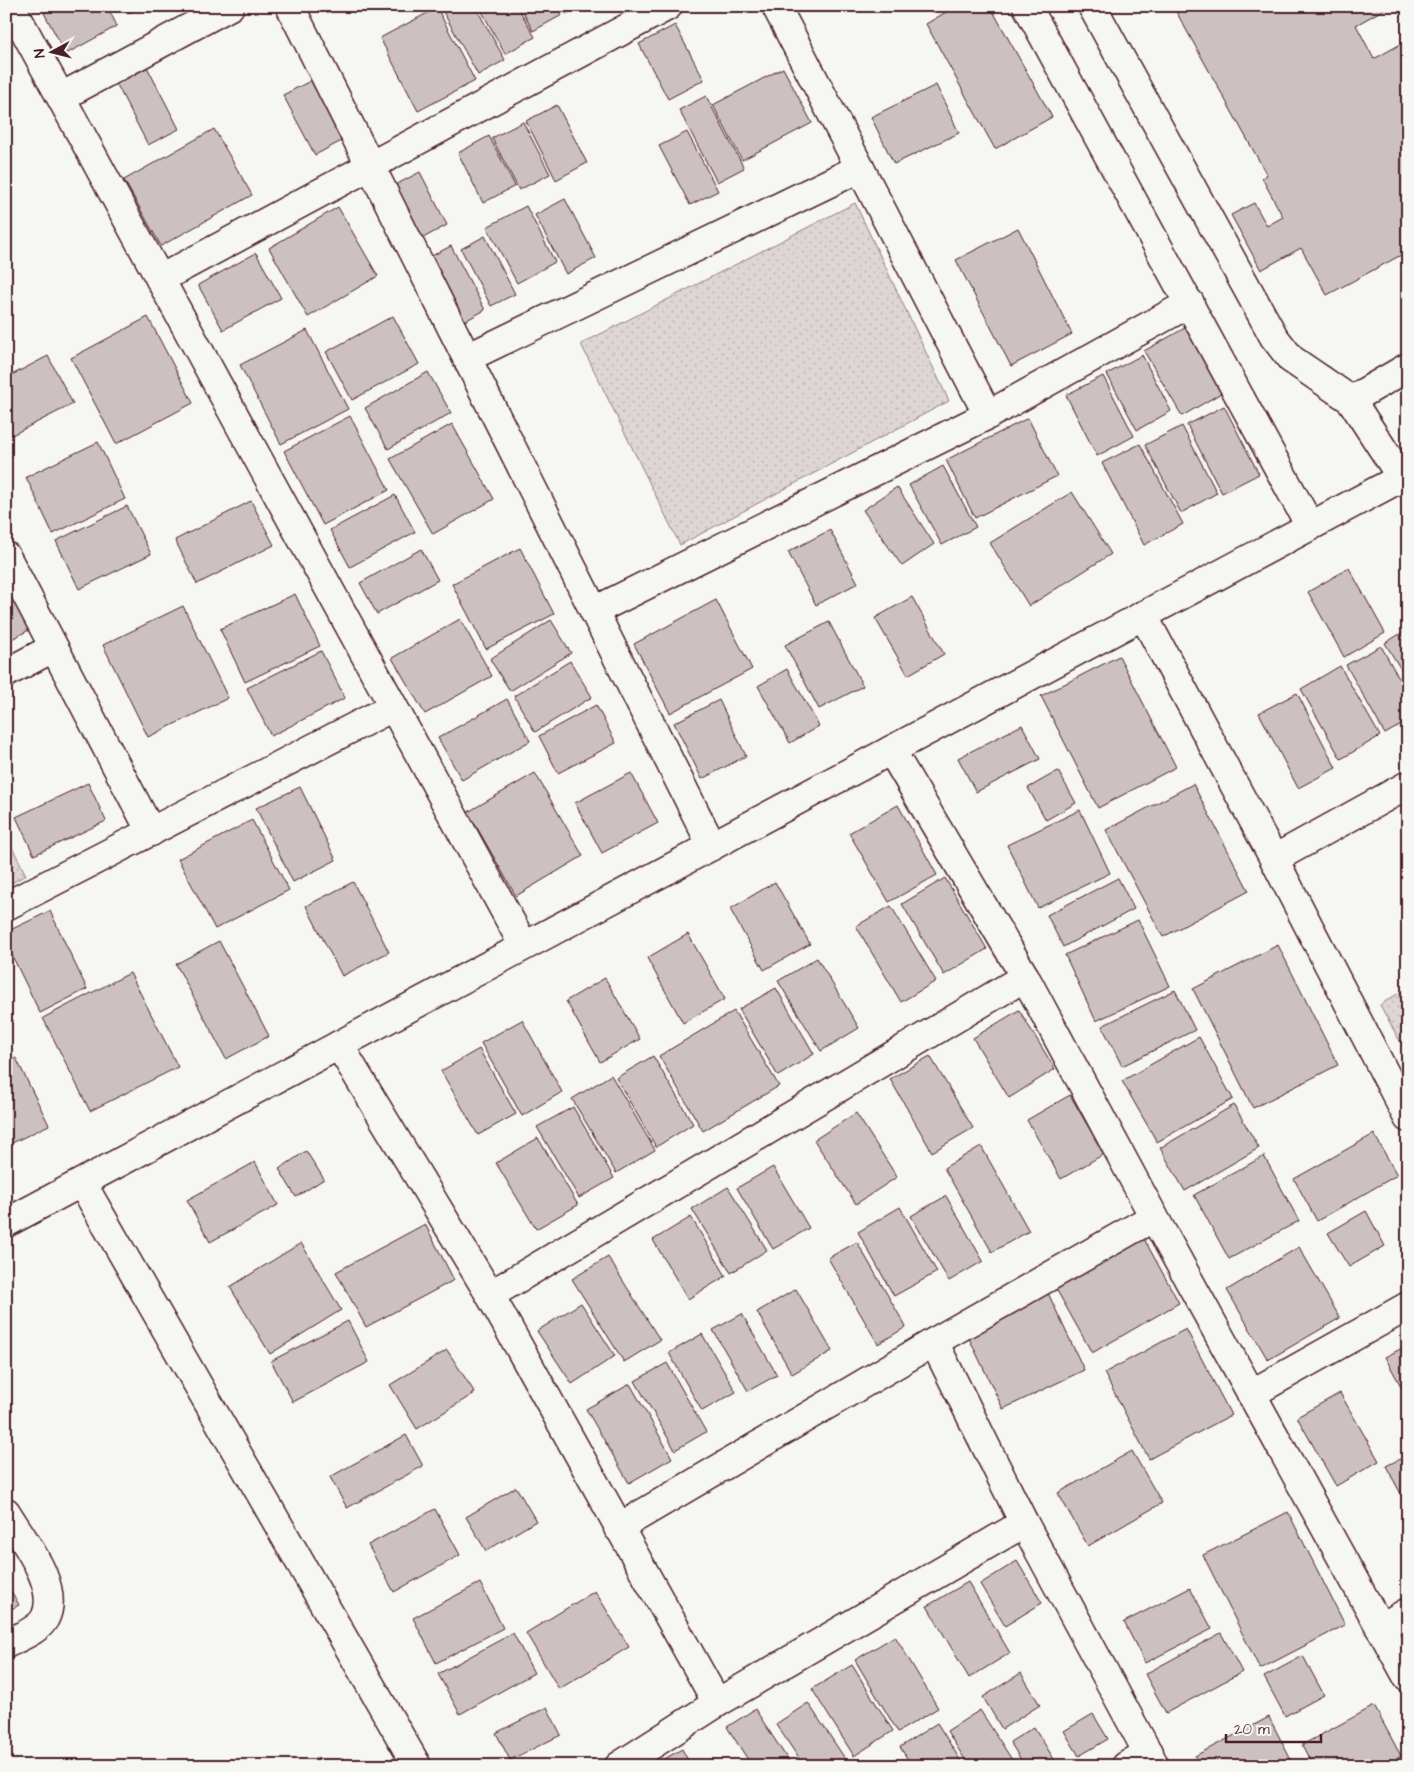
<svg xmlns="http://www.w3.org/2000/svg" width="1414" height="1772" viewBox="0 0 1414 1772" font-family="'Architects Daughter',sans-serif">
<defs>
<pattern id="park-dots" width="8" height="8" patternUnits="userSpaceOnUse" patternTransform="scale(1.25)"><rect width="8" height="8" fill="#ddd6d5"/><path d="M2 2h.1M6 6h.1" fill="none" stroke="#bfb7b7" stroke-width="1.8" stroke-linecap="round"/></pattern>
</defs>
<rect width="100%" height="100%" fill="#f6f6f2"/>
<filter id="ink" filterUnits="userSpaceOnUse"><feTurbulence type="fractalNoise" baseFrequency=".02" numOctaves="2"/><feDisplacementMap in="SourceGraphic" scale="10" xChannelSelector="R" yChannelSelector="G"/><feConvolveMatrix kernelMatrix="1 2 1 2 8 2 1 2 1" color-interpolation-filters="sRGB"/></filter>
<g filter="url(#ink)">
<g fill="url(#park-dots)" stroke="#947a80">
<path d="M855 203 949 401 680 545 581 344Z"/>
<path d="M6 835 26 875 6 886Z"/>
<path d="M1408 987V1056L1380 1005Z"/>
</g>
<g fill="#ccc1c0" stroke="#4a1f2b">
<path d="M57 6H107L117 26 66 54 44 13Z"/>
<path d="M123 6H141L127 14Z"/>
<path d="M357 6H374L361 13Z"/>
<path d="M445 6H475L505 60 478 75 441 8Z"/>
<path d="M479 6H517L535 37 505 54Z"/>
<path d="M520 6H557L562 15 533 31Z"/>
<path d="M562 6H580L566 14Z"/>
<path d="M956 6H990L1052 117 995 149 926 24Z"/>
<path d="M1173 6H1390L1356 25 1374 59 1408 40V262L1403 254 1327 295 1301 248 1261 270 1231 215 1254 203 1267 226 1283 217 1262 178 1267 175Z"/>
<path d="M437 8 475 81 418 111 380 38Z"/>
<path d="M675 25 704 80 668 99 639 44Z"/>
<path d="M147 67 179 129 148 145 116 83Z"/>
<path d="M783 68 812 123 742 160 713 105Z"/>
<path d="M318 77 349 137 315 155 283 95Z"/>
<path d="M936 85 959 133 894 164 871 117Z"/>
<path d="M706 96 744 168 717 182 679 110Z"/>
<path d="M557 105 587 163 556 180 526 121Z"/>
<path d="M523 122 550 174 519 190 492 138Z"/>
<path d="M214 129 252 195 161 246 124 180Z"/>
<path d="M687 132 718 191 690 205 659 146Z"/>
<path d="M489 136 515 186 483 203 458 153Z"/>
<path d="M420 172 447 225 412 244 384 191Z"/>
<path d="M565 199 596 258 566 274 535 215Z"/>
<path d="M526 206 555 262 517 283 487 227Z"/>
<path d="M338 207 378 276 308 317 269 248Z"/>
<path d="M1018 228 1072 334 1011 366 956 260Z"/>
<path d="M485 236 515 294 491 306 461 249Z"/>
<path d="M451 246 485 310 454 327 420 262Z"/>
<path d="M256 253 281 298 223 330 198 285Z"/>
<path d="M393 316 419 364 352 400 326 352Z"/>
<path d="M148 317 193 403 116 444 71 358Z"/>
<path d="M1185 328 1223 392 1182 416 1144 351Z"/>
<path d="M307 330 348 409 281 444 240 365Z"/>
<path d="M1142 355 1171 411 1137 430 1107 374Z"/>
<path d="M48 356 73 404 6 438V378Z"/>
<path d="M428 372 451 413 388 449 365 408Z"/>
<path d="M1103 376 1134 436 1097 456 1066 395Z"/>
<path d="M1224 406 1259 474 1222 493 1187 425Z"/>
<path d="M350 416 389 490 323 525 284 451Z"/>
<path d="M1028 418 1057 476 975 518 946 460Z"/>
<path d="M452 424 494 499 433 534 390 459Z"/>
<path d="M1182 426 1217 493 1181 513 1145 445Z"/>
<path d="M98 442 125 499 53 534 26 477Z"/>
<path d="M1140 444 1183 524 1144 545 1102 463Z"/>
<path d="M943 466 976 527 942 545 909 485Z"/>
<path d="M897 487 934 544 902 566 863 510Z"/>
<path d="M1072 492 1111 554 1029 606 990 543Z"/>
<path d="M395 495 415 532 350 567 330 530Z"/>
<path d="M251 501 274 545 197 584 175 540Z"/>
<path d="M127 506 151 554 79 589 56 541Z"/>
<path d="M830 530 858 583 816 605 788 552Z"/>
<path d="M520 548 554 614 486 649 452 584Z"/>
<path d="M421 549 438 580 377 614 360 583Z"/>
<path d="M1349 568 1385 633 1344 657 1308 592Z"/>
<path d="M6 581 31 629 6 642Z"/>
<path d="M295 594 320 646 245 682 220 629Z"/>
<path d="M912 597 944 654 908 675 875 618Z"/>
<path d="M716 600 752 669 670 713 634 644Z"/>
<path d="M183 606 228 698 148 737 103 645Z"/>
<path d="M460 619 492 676 425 714 392 658Z"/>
<path d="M551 620 571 653 510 691 490 659Z"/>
<path d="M829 622 863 686 819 709 785 645Z"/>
<path d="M1408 629V681L1385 643Z"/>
<path d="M1381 646 1408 695V721L1385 734 1346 665Z"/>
<path d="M321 651 345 698 271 736 247 688Z"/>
<path d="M1119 656 1176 767 1098 808 1041 696Z"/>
<path d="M570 661 592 697 535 732 514 696Z"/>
<path d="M1340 666 1380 736 1341 759 1301 689Z"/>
<path d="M787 669 819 726 790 743 758 686Z"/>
<path d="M1297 693 1336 768 1298 788 1259 713Z"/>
<path d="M507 699 530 741 462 780 438 738Z"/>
<path d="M719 700 746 756 702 779 674 723Z"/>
<path d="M596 705 616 743 558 773 539 736Z"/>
<path d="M1022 725 1040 759 976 792 958 758Z"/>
<path d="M1058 771 1076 803 1046 820 1028 788Z"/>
<path d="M535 773 583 856 516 896 468 812Z"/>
<path d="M631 773 658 823 602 853 575 803Z"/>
<path d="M88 783 106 821 34 855 16 817Z"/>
<path d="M1193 784 1249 891 1163 937 1106 830Z"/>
<path d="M300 787 336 860 293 882 256 808Z"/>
<path d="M898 805 937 875 889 902 849 833Z"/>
<path d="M1080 810 1110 873 1038 908 1007 845Z"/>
<path d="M252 820 289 890 215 929 178 859Z"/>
<path d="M945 878 987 949 944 975 902 904Z"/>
<path d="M1118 878 1134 909 1063 947 1047 915Z"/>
<path d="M353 882 389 952 342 976 306 906Z"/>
<path d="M775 882 810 944 764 970 730 909Z"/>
<path d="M891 906 936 981 901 1002 856 926Z"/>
<path d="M50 911 87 989 40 1013 6 943V932Z"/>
<path d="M1138 920 1170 986 1096 1021 1065 955Z"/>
<path d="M688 934 725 999 683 1023 647 958Z"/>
<path d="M219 941 269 1036 226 1059 176 964Z"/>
<path d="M1278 945 1338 1065 1253 1108 1193 989Z"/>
<path d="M817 958 859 1028 821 1051 778 981Z"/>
<path d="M130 973 178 1067 90 1111 43 1018Z"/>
<path d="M605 978 640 1039 600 1062 566 1001Z"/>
<path d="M776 988 814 1054 778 1076 739 1009Z"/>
<path d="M1175 990 1195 1030 1122 1066 1102 1026Z"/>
<path d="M1019 1010 1055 1069 1009 1098 973 1038Z"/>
<path d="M734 1011 779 1086 703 1131 659 1056Z"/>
<path d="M522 1020 562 1092 522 1116 481 1043Z"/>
<path d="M1199 1037 1233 1099 1157 1142 1122 1081Z"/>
<path d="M479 1049 516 1114 478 1135 441 1071Z"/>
<path d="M653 1056 693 1124 656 1147 616 1078Z"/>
<path d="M930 1056 973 1128 932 1152 890 1079Z"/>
<path d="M16 1058 49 1125 6 1146V1063Z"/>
<path d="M611 1075 655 1150 616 1173 572 1099Z"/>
<path d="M1070 1095 1104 1154 1061 1179 1027 1120Z"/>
<path d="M1234 1105 1259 1148 1185 1191 1160 1148Z"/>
<path d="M573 1107 614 1178 579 1198 537 1127Z"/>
<path d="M856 1113 897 1177 856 1204 814 1140Z"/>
<path d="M1374 1134 1397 1175 1317 1221 1294 1179Z"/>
<path d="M538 1138 578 1205 536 1229 496 1163Z"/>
<path d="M981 1146 1029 1231 992 1252 944 1168Z"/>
<path d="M306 1151 324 1179 296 1197 279 1169Z"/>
<path d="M1264 1156 1299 1221 1229 1259 1194 1195Z"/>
<path d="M255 1162 278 1205 210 1242 187 1200Z"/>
<path d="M773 1167 809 1228 773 1249 737 1188Z"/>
<path d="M728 1187 767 1250 731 1273 692 1209Z"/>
<path d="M946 1196 983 1261 949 1281 911 1216Z"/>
<path d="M900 1207 937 1272 894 1296 858 1232Z"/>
<path d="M1366 1211 1385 1246 1349 1267 1328 1233Z"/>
<path d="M691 1217 726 1276 688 1299 653 1240Z"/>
<path d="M425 1224 454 1280 366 1327 336 1272Z"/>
<path d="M1143 1237 1179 1303 1092 1353 1055 1287Z"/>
<path d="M857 1242 906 1327 878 1344 828 1258Z"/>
<path d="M301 1243 341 1310 270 1354 230 1287Z"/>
<path d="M1299 1247 1340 1318 1268 1360 1227 1290Z"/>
<path d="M608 1257 660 1340 624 1362 572 1279Z"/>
<path d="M796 1289 832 1351 792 1374 757 1312Z"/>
<path d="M1048 1293 1084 1370 1003 1409 966 1332Z"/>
<path d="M581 1303 615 1356 572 1384 537 1331Z"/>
<path d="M742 1314 777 1375 748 1391 713 1330Z"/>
<path d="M348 1321 369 1362 293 1402 271 1361Z"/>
<path d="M1186 1329 1231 1415 1149 1459 1104 1373Z"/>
<path d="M702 1334 736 1392 702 1411 669 1353Z"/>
<path d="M1408 1345V1399L1385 1357Z"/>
<path d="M447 1350 475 1393 417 1429 390 1385Z"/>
<path d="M667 1363 706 1432 675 1450 635 1381Z"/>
<path d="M630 1384 672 1458 629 1483 586 1409Z"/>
<path d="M1340 1393 1379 1461 1336 1486 1297 1417Z"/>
<path d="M406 1435 423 1466 347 1508 330 1477Z"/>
<path d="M1132 1451 1162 1503 1088 1546 1058 1493Z"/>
<path d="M1408 1455V1507L1386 1466Z"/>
<path d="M516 1487 536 1521 486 1551 466 1517Z"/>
<path d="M435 1509 460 1555 394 1592 368 1545Z"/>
<path d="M1288 1512 1345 1625 1260 1669 1203 1555Z"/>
<path d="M1017 1561 1042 1603 1005 1626 980 1584Z"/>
<path d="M6 1582 19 1605 6 1612Z"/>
<path d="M968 1582 1010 1653 969 1678 927 1606Z"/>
<path d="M480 1583 503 1628 436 1663 413 1618Z"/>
<path d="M1190 1588 1212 1629 1145 1663 1124 1622Z"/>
<path d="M595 1591 629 1647 559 1689 526 1633Z"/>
<path d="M513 1633 534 1673 460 1714 438 1674Z"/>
<path d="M1221 1633 1242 1672 1166 1713 1145 1674Z"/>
<path d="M895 1636 938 1708 898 1732 855 1660Z"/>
<path d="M1303 1656 1324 1695 1285 1716 1264 1677Z"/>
<path d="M852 1665 893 1731 854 1756 812 1689Z"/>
<path d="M1021 1673 1040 1705 1002 1729 983 1697Z"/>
<path d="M808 1703 850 1766H804L776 1724Z"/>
<path d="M1374 1706 1401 1756 1384 1766H1313L1302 1745Z"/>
<path d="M547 1707 561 1735 510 1760 496 1733Z"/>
<path d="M755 1709 792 1766H752L727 1727Z"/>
<path d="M980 1710 1016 1766H969L947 1731Z"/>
<path d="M1093 1714 1108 1739 1079 1756 1064 1731Z"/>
<path d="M1269 1717 1294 1766H1200L1195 1756Z"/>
<path d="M937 1723 964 1766H912L900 1747Z"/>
<path d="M1034 1727 1057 1764 1054 1766H1025L1010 1742Z"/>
<path d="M682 1749 691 1766H652Z"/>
<path d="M903 1759 908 1766H892Z"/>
</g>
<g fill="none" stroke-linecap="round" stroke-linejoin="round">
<defs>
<g id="minor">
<path d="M11 6 524 946"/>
<path d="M290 6 712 846"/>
<path d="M776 6 988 415"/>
<path d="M1027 6 1310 526"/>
<path d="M1092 6 1274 337 1291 359 1351 400 1401 477"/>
<path d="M61 97 230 6"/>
<path d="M160 279 668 6"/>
<path d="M467 358 860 168"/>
<path d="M1351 400 1408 367"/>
<path d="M6 556 151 832"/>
<path d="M594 611 988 415 1190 303"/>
<path d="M1143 615 1274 859 1408 1118"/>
<path d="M6 673 53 648"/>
<path d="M891 750 1025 977 1154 1217 1408 1678"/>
<path d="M1274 859 1408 785"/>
<path d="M6 906 393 707"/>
<path d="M339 1045 490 1295 717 1703"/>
<path d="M82 1183 417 1766"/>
<path d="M6 1223 1408 474"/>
<path d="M490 1295 1025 977"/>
<path d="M934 1342 1024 1523 1155 1766"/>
<path d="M1251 1394 1408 1306"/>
<path d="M6 1512C22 1539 61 1586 45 1618 38 1631 19 1637 6 1644"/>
<path d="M618 1528 934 1342 1154 1217"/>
<path d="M1380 1628 1408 1612"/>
<path d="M619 1766 717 1703 1024 1523"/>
<path d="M1126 1766 1149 1752"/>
</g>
</defs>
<use href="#minor" stroke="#4a1f2b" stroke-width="31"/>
<use href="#minor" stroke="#f6f6f2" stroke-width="28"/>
</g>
</g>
<rect width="1414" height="1772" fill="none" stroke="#f6f6f2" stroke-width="25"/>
<rect x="12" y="12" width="1389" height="1747" fill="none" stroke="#4a1f2b" stroke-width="2" filter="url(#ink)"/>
<g transform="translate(52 52) rotate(263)" stroke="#f6f6f2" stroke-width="4" paint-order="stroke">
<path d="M0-4L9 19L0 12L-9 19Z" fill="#4a1f2b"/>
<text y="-8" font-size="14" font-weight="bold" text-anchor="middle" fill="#4a1f2b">N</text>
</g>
<path d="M1226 1734v8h95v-8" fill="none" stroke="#4a1f2b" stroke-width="2.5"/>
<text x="1234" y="1734" font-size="15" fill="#4a1f2b" stroke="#f6f6f2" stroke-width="4" paint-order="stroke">20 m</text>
</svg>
